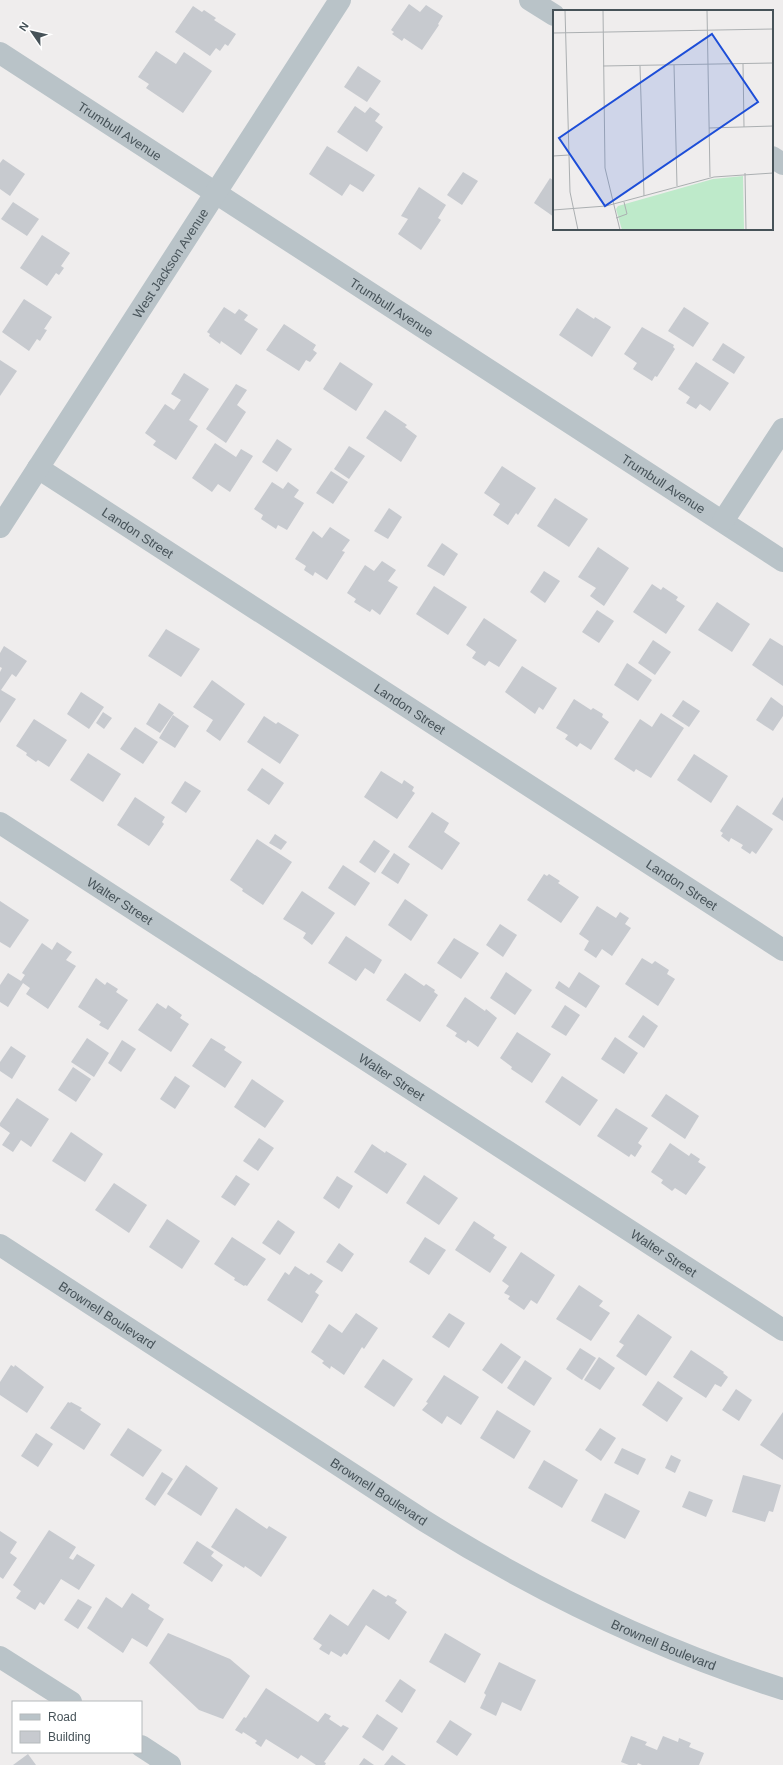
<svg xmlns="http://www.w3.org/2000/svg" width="783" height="1765" viewBox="0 0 783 1765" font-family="Arial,sans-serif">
<rect width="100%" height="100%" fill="#efeded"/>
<g fill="#c7cacf">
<path d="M409 4 420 12 426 5 443 16 438 24 439 25 422 50 404 38 402 41 392 34 394 32 391 30Z"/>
<path d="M193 6 202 12 204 10 216 18 214 20 236 34 228 46 225 44 220 51 216 48 210 56 175 32Z"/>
<path d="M156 51 176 64 184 52 212 71 183 113 146 88 149 84 138 77Z"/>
<path d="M358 66 381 81 367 102 344 87Z"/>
<path d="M355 106 365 113 370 107 380 114 375 121 383 127 367 152 337 132Z"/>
<path d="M327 146 375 175 363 192 350 184 342 196 309 174Z"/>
<path d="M3 159 25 174 10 196 0 189V163Z"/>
<path d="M463 172 478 181 462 205 447 195Z"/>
<path d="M550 178 554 181V217L534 203Z"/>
<path d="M419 187 446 205 438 218 441 220 421 250 398 234 408 219 401 216Z"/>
<path d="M13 202 39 219 27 236 1 219Z"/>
<path d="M42 235 70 253 61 266 64 268 59 275 56 273 47 286 20 268Z"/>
<path d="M24 299 52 317 44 329 47 330 40 341 37 339 29 351 2 332Z"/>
<path d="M224 307 235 314 239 309 248 315 244 320 258 329 241 355 221 341 220 344 209 336 210 334 207 332Z"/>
<path d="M684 307 709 323 693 347 668 331Z"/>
<path d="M577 308 594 319 595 317 611 327 592 357 559 335Z"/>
<path d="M284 324 316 345 313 350 317 353 310 362 306 360 299 371 266 350Z"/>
<path d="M642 327 674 345 673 347 675 349 657 377 655 376 652 381 633 369 637 363 624 354Z"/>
<path d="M723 343 745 357 734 374 712 360Z"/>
<path d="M0 360 17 371 0 396Z"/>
<path d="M340 362 373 384 356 411 323 389Z"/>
<path d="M696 362 729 383 710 411 700 404 696 409 686 403 690 397 678 389Z"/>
<path d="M184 373 209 389 189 420 198 426 176 460 153 445 156 441 145 433 165 404 174 410 181 400 171 394Z"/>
<path d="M236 384 247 390 237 405 246 412 226 443 206 429Z"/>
<path d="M385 410 407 425 405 427 417 436 401 462 366 438Z"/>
<path d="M277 439 292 449 277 472 262 462Z"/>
<path d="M215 443 236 457 241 449 253 456 230 492 218 484 212 492 192 478Z"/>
<path d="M349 446 365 456 349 479 334 469Z"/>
<path d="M502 466 536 488 518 515 516 513 508 525 493 515 500 504 484 493Z"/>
<path d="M331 471 348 482 333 504 316 493Z"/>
<path d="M272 482 283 489 288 482 299 490 294 497 304 503 287 530 278 525 276 529 261 519 263 515 254 509Z"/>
<path d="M555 498 588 519 569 547 537 526Z"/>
<path d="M389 508 402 517 388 539 374 531Z"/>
<path d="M330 527 350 540 342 551 345 552 327 580 315 572 313 576 304 570 306 566 295 559 313 531 322 538Z"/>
<path d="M442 543 458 554 444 576 427 566Z"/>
<path d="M598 547 629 568 604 606 590 596 596 588 578 577Z"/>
<path d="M382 561 396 570 388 581 398 587 380 615 372 609 370 612 354 602 356 599 347 593 365 565 374 571Z"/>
<path d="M544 571 560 581 545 603 530 592Z"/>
<path d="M652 584 661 590 663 587 678 597 676 600 685 606 666 634 633 612Z"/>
<path d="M434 586 467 607 448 635 416 614Z"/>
<path d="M717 602 750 624 732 652 698 630Z"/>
<path d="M597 610 614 621 599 643 582 632Z"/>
<path d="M484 618 517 640 499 667 489 661 485 666 472 658 476 652 466 645Z"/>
<path d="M166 629 200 649 181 677 148 656Z"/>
<path d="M770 638 783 646V686L752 665Z"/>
<path d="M653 640 671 652 655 675 638 663Z"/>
<path d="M4 646 27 661 16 677 12 674 1 690 16 699 0 723V672L2 668 0 667V653Z"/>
<path d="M627 663 652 680 638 701 614 685Z"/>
<path d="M522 666 557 688 543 710 539 707 535 714 505 692Z"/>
<path d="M212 680 245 704 220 741 206 731 213 720 193 707Z"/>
<path d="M81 692 104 707 89 729 67 714Z"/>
<path d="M771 697 783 706V716L773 731 756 720Z"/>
<path d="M574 699 591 710 593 708 603 714 602 717 609 722 591 750 580 743 577 747 565 739 568 735 556 728Z"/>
<path d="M683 700 700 711 689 727 672 716Z"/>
<path d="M159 703 174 713 160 733 146 724Z"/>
<path d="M103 712 112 718 104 729 96 723Z"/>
<path d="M661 713 684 728 651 778 636 769 634 772 614 759 640 719 652 727Z"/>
<path d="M173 715 189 726 175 748 159 738Z"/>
<path d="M264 716 276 724 278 722 299 735 280 764 247 742Z"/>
<path d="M34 719 67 740 49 767 38 760 36 762 26 755 27 753 16 746Z"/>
<path d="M135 727 158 742 143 764 120 749Z"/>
<path d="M88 753 121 774 103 802 70 780Z"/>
<path d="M694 754 728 776 711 803 677 780Z"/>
<path d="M262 768 284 783 269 805 247 790Z"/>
<path d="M381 771 402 784 404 780 414 787 412 791 415 793 397 819 364 797Z"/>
<path d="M185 781 201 791 186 813 171 803Z"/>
<path d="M135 797 165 817 162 822 164 824 149 846 117 825Z"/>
<path d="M783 797V821L772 814Z"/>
<path d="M737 805 773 829 756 854 752 851 750 854 741 848 743 845 731 838 729 842 721 836 723 833 720 831Z"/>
<path d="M432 812 449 823 444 832 460 843 442 870 408 847Z"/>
<path d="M275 834 287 842 281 850 269 843Z"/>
<path d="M257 839 292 862 263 905 242 891 243 889 230 880Z"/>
<path d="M374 840 390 851 375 873 359 862Z"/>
<path d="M394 853 410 864 398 884 381 873Z"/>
<path d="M343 865 370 883 355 906 328 888Z"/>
<path d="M544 874 547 876 549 874 560 881 558 883 579 897 561 923 527 900Z"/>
<path d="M302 891 335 913 312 945 303 938 306 933 283 919Z"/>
<path d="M405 899 428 915 411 941 388 925Z"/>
<path d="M0 901 29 920 10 948 0 942Z"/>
<path d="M597 906 616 918 620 912 629 918 625 924 631 928 612 956 602 949 596 958 584 950 589 941 579 934Z"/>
<path d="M500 924 517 935 503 957 486 945Z"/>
<path d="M346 936 382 960 374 974 365 968 356 981 328 963Z"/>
<path d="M454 938 479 953 461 979 437 963Z"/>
<path d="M57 942 72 952 66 960 76 966 48 1009 26 994 30 988 23 983 8 1007 0 1002V985L8 973 21 981 25 975 22 973 42 943 52 950Z"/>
<path d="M642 958 652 964 655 961 669 970 667 974 675 979 658 1006 625 984Z"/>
<path d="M506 972 532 990 515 1015 490 998Z"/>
<path d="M579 972 600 986 586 1008 555 988 559 981 569 988Z"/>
<path d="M405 973 424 986 426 984 435 990 434 992 438 995 420 1022 386 1000Z"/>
<path d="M96 978 105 985 107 982 118 989 116 992 128 1000 108 1030 99 1025 101 1022 78 1007Z"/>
<path d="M465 997 485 1011 486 1009 497 1018 478 1047 468 1040 466 1043 455 1036 457 1033 446 1026Z"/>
<path d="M157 1003 166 1009 168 1005 182 1015 180 1018 189 1024 171 1052 138 1030Z"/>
<path d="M565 1005 580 1015 566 1036 551 1027Z"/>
<path d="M643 1015 658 1026 644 1048 628 1037Z"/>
<path d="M517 1032 551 1054 532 1083 511 1069 512 1067 500 1058Z"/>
<path d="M615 1037 638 1053 624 1074 601 1059Z"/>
<path d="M87 1038 109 1053 94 1077 71 1062Z"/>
<path d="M211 1038 226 1047 224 1050 242 1062 225 1088 192 1066Z"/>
<path d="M122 1040 136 1049 121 1072 108 1063Z"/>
<path d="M11 1046 26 1056 12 1079 0 1071V1062Z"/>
<path d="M73 1067 91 1079 76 1102 58 1090Z"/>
<path d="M175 1076 190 1086 175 1109 160 1099Z"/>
<path d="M562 1076 598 1100 580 1126 545 1102Z"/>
<path d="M252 1079 284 1101 265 1128 234 1107Z"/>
<path d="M666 1094 699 1116 685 1139 651 1116Z"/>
<path d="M17 1098 49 1119 31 1147 21 1140 13 1152 2 1145 10 1133 0 1126V1123Z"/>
<path d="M616 1108 648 1128 638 1143 642 1146 635 1157 631 1154 629 1157 597 1136Z"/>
<path d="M71 1132 103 1154 85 1182 52 1161Z"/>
<path d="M259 1138 274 1148 258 1171 243 1161Z"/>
<path d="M670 1143 689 1156 691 1153 700 1159 698 1162 706 1167 686 1195 675 1188 672 1191 661 1183 663 1180 651 1172Z"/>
<path d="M372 1144 385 1153 386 1151 407 1164 387 1194 354 1172Z"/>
<path d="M236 1175 250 1184 235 1206 221 1197Z"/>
<path d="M424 1175 458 1198 439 1225 406 1203Z"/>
<path d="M337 1176 353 1186 339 1209 323 1198Z"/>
<path d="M114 1183 147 1205 129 1233 95 1210Z"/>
<path d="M167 1219 200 1241 182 1269 149 1247Z"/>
<path d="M278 1220 295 1232 280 1255 262 1243Z"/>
<path d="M474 1221 495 1235 493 1238 507 1247 490 1273 455 1250Z"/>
<path d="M232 1237 266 1259 247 1286 245 1285 244 1286 234 1280 235 1278 214 1264Z"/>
<path d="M425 1237 446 1250 429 1275 409 1262Z"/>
<path d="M339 1243 354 1254 342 1272 326 1262Z"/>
<path d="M521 1252 555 1275 537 1304 531 1300 524 1310 508 1299 510 1296 504 1293 509 1286 502 1281Z"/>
<path d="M295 1266 309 1275 311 1273 323 1281 315 1292 319 1295 302 1323 267 1300 285 1272 289 1275Z"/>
<path d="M579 1285 603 1301 599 1306 610 1313 591 1341 556 1319Z"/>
<path d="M356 1313 378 1328 364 1349 362 1347 344 1375 331 1366 330 1369 322 1363 324 1361 311 1352 329 1324 342 1333Z"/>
<path d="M449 1313 465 1323 449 1348 432 1337Z"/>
<path d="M638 1314 672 1337 646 1376 616 1356 624 1345 619 1342Z"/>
<path d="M501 1343 521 1357 502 1384 482 1370Z"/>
<path d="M580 1348 596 1358 582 1380 566 1369Z"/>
<path d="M691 1350 724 1372 723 1373 728 1377 721 1387 715 1384 706 1398 673 1377Z"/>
<path d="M599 1357 615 1368 600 1390 584 1380Z"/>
<path d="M383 1359 413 1379 394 1407 364 1387Z"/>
<path d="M525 1360 552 1378 534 1406 507 1388Z"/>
<path d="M11 1365 14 1367 15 1365 44 1387 27 1413 0 1395V1382Z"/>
<path d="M444 1375 479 1397 461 1425 447 1416 442 1424 422 1410 428 1403 426 1402Z"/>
<path d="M658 1381 683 1398 667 1422 642 1405Z"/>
<path d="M736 1389 752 1400 739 1421 722 1410Z"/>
<path d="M68 1402 70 1403 71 1402 82 1408 80 1410 101 1424 84 1450 50 1428Z"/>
<path d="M497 1410 531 1431 514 1459 480 1438Z"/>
<path d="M783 1412V1460L760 1445Z"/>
<path d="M128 1428 162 1450 143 1477 110 1455Z"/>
<path d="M600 1428 616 1438 601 1461 585 1450Z"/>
<path d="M36 1433 53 1444 38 1467 21 1456Z"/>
<path d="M622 1448 646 1459 638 1475 614 1463Z"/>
<path d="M671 1455 681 1460 675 1473 665 1468Z"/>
<path d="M544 1460 578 1480 562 1508 528 1488Z"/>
<path d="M186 1465 218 1488 201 1516 167 1494Z"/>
<path d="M162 1472 173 1479 155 1506 145 1499Z"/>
<path d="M743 1475 781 1485 773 1512 769 1511 765 1522 732 1512Z"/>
<path d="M689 1491 713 1500 706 1517 682 1507Z"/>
<path d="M605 1493 640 1511 625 1539 591 1521Z"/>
<path d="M236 1508 267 1529 269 1526 287 1537 261 1577 245 1566 244 1568 211 1547Z"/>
<path d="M49 1530 76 1547 69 1558 73 1560 77 1554 95 1565 79 1590 61 1579 44 1605 40 1602 35 1610 16 1598 21 1591 13 1585Z"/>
<path d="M0 1531 17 1542 10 1553 17 1558 3 1579 0 1577Z"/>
<path d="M197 1541 214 1552 211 1556 223 1565 212 1582 183 1563Z"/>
<path d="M373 1589 386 1597 388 1595 397 1600 395 1603 407 1612 389 1640 366 1625 347 1655 344 1653 341 1657 331 1651 329 1655 319 1649 322 1645 313 1639 330 1614 348 1626Z"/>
<path d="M132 1593 150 1605 148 1609 164 1619 147 1647 132 1638 123 1653 87 1628 106 1597 122 1608Z"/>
<path d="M78 1599 92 1607 78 1629 64 1620Z"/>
<path d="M168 1633 230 1659 250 1676 223 1719 199 1710 149 1663Z"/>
<path d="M445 1633 481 1654 465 1683 429 1662Z"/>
<path d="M499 1662 536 1680 521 1711 502 1702 496 1716 480 1708 486 1695 484 1693Z"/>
<path d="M400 1679 416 1690 402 1713 385 1701Z"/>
<path d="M266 1688 318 1722 325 1713 331 1716 329 1719 341 1727 343 1725 349 1728 324 1762 326 1763 325 1765H316L301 1755 298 1759 266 1739 261 1747 255 1743 257 1741 243 1732 242 1734 235 1730 244 1717 246 1718Z"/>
<path d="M377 1714 398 1728 383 1751 362 1737Z"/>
<path d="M450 1720 472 1734 457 1756 436 1742Z"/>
<path d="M631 1736 647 1742 645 1745 657 1750 663 1736 678 1742 679 1738 691 1743 689 1747 704 1753 699 1765H642L638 1763 637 1765H629L621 1762Z"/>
<path d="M28 1754 36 1765H13Z"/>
<path d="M392 1755 406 1765H384Z"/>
<path d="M364 1758 374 1765H359Z"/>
</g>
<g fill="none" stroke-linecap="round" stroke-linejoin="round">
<g stroke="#b9c3c8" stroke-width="22">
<path d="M530 0 554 15"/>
<path id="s1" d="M0 53 783 561"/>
<path d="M772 157 783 164"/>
<path id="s2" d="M38 468 783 950"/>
<path d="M723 521 783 429"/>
<path id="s3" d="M0 527 340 0"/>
<path id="s4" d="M0 823 783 1330"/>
<path id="s5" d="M0 1245 423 1520C535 1590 656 1649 783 1689"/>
<path d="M0 1657 71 1702"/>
<path d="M141 1746 170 1765"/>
</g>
</g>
<g text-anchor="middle" stroke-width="3" stroke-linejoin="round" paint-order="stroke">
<g font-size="13" fill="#465258" stroke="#fff">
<text dy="5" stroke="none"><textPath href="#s1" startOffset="143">Trumbull Avenue</textPath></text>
<text dy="5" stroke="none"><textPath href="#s3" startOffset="314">West Jackson Avenue</textPath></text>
<text dy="5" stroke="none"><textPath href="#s1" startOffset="467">Trumbull Avenue</textPath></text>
<text dy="5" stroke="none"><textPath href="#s1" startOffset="791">Trumbull Avenue</textPath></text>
<text dy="5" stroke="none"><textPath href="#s2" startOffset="119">Landon Street</textPath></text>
<text dy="5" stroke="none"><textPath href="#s2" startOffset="443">Landon Street</textPath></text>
<text dy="5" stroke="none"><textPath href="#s2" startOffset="767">Landon Street</textPath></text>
<text dy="5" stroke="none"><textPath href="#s4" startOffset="143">Walter Street</textPath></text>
<text dy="5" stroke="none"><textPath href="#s4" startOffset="467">Walter Street</textPath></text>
<text dy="5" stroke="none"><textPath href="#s4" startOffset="791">Walter Street</textPath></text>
<text dy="5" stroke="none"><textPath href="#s5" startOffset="128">Brownell Boulevard</textPath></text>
<text dy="5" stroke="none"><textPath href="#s5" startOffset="452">Brownell Boulevard</textPath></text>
<text dy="5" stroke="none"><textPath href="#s5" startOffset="776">Brownell Boulevard</textPath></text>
</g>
</g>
<g transform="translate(553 10)">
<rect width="220" height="220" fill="#efeded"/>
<path d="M190 166 191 220H69L63 199 65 196 160 169Z" fill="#beeaca"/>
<path fill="none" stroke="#abafb1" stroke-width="1" d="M12 0 17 182 25 220M50 0 52 158 67 220M154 0 157 167M0 23 220 19M190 54 191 117M121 55 124 176M50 56 220 53M87 56 91 186M156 118 220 116M0 146 16 145M192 163 193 220M0 200 53 196 161 167 220 163M63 208 74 204 71 192"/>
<path fill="#1d4ed8" fill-opacity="0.15" stroke="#1d4ed8" stroke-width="2" d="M159 24 205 92 52 196 6 128Z"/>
<rect width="220" height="220" fill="none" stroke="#465258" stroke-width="2"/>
</g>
<rect x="12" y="1701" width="130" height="52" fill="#ffffff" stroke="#b5babc"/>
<rect x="20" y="1714" width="20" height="6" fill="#b9c3c8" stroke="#b5babc"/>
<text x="48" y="1721" font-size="12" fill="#465258">Road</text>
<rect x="20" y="1731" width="20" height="12" fill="#c7cacf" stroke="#b5babc"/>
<text x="48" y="1741" font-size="12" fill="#465258">Building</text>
<g transform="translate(32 32) rotate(304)" stroke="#ffffff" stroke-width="3" paint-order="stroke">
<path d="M0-3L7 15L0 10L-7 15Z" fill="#465258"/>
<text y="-6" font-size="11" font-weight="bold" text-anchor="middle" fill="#465258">N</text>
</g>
</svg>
